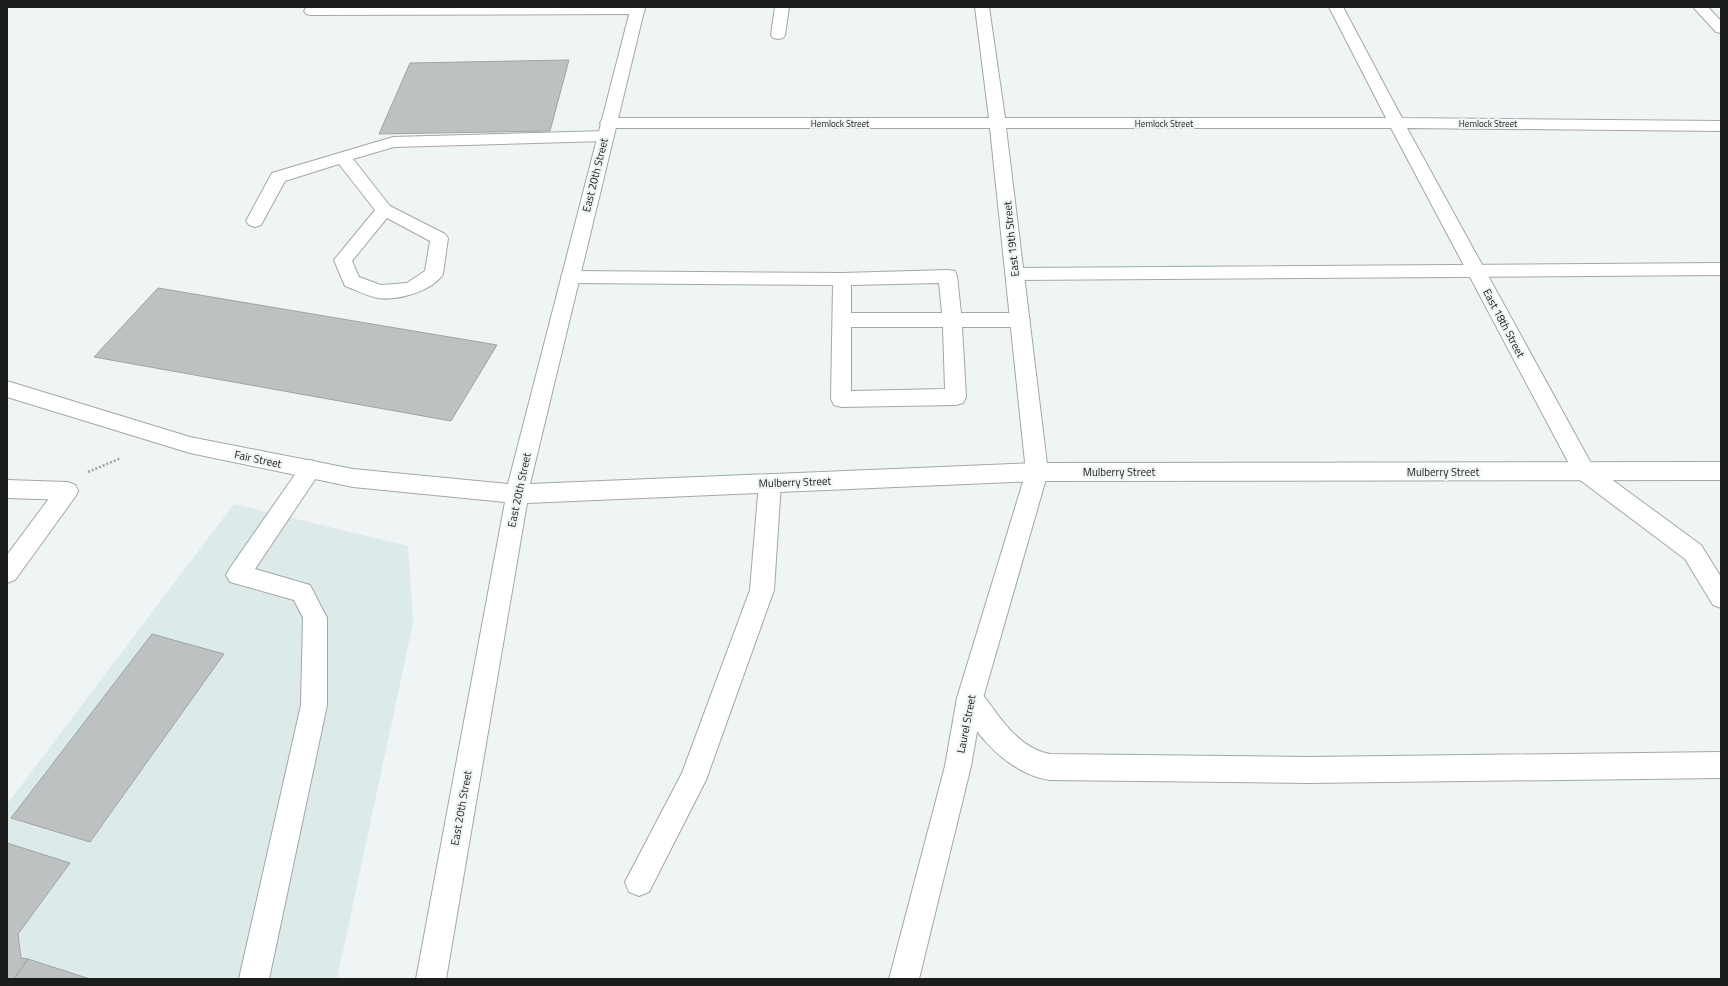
<svg xmlns="http://www.w3.org/2000/svg" width="1728" height="986" viewBox="0 0 1728 986" font-family="'Titillium Web',sans-serif">
<rect width="100%" height="100%" fill="#eff4f4"/>
<path fill="#dceaea" d="M234 504 408 546 413 623 337 979H7V804Z"/>
<g fill="#bdc1c1" stroke="#a0a4a4">
<path d="M569 60 550 131 379 134 410 63Z"/>
<path d="M158 288 497 345 451 421 94 357Z"/>
<path d="M152 634 224 654 90 842 11 818Z"/>
<path d="M7 843 70 863 18 934 21 958 28 959 14 979H7Z"/>
<path d="M28 959 90 979H14Z"/>
</g>
<g fill="none" stroke-linecap="round" stroke-linejoin="round">
<defs>
<g id="lane">
<path d="M775 7H789L785 35 783 38 778 39 773 38 771 35Z"/>
<path d="M605 131 611 133 613 136 611 139 605 141 394 147 353 159 390 206 445 234 448 238 443 274C433 291 397 301 378 298 367 296 356 290 345 286L334 260 375 210 339 164 285 181 261 225 255 227 249 225 246 221 272 173 393 137ZM387 218 430 241 425 271 407 283 381 285 359 277 352 261Z"/>
<path d="M1721 263V275L1015 280 1008 278 1006 274 1008 270 1015 268Z"/>
<path d="M948 270 955 271 957 276 961 313H1020L1027 315 1030 320 1027 325 1020 327H962L966 397 963 403 956 405 841 407 834 405 831 399 833 285 570 283 563 282 561 277 563 272 570 271 842 273ZM939 283 942 313H851V285ZM851 327H943L945 389 851 391Z"/>
<path d="M311 460 319 463 322 469 255 569 310 585 327 618V705L269 979H239L301 705 303 618 294 600 230 582 226 575 230 568 303 463Z"/>
<path d="M770 474 778 477 781 483 774 590 706 780 649 892 639 896 629 892 625 882 682 773 750 590 759 483 762 477Z"/>
<path d="M67 482 75 485 78 491 75 497 15 580 7 583V555L59 485Z"/>
<path d="M970 686C982 691 984 697 992 707 1006 727 1025 750 1050 754L1309 757 1721 752V778L1309 783 1050 780C1009 774 973 734 957 698L961 690Z"/>
</g>
<g id="street">
<path d="M310 7H643L645 10 643 13 638 14 311 15 306 14 304 11 306 8Z"/>
<path d="M975 7H989L1005 118H1386L1329 7H1343L1402 118 1721 121V131L1407 128 1592 465 1701 545 1721 577V608L1713 605 1685 559 1576 477 1391 128H1006L1048 472 983 698 971 766 919 979H889L945 766 957 698 1026 472 990 128H608L602 126 600 123 602 120 608 118H989Z"/>
<path d="M1693 7H1708L1721 21V33L1716 32Z"/>
<path d="M7 480 67 482 75 485 78 491 75 497 67 500 7 498Z"/>
</g>
<path id="secondary" d="M631 7H645L530 484 1037 463 1721 462V480L1037 481 527 503 446 979H416L505 502 353 487 190 453 7 397V381L190 437 353 469 508 484Z"/>
</defs>
<use href="#lane" stroke="#a3a7a7" stroke-width="2"/>
<use href="#street" stroke="#a3a7a7" stroke-width="2"/>
<use href="#secondary" stroke="#a3a7a7" stroke-width="2"/>
<path stroke="#9fa3a3" stroke-width="2.5" stroke-dasharray="2 2" stroke-linecap="butt" d="M88 472 121 458"/>
<use href="#lane" fill="#fff" fill-rule="evenodd"/>
<use href="#street" fill="#fff" fill-rule="evenodd"/>
<use href="#secondary" fill="#fff" fill-rule="evenodd"/>
</g>
<g text-anchor="middle" stroke-width="4" stroke-linejoin="round" paint-order="stroke">
<g font-size="9" fill="#1b1c1c" stroke="#eff4f4">
<text x="840" y="127">Hemlock Street</text>
<text x="1164" y="127">Hemlock Street</text>
<text x="1488" y="127">Hemlock Street</text>
</g>
<g font-size="11" fill="#1b1c1c" stroke="#eff4f4">
<text transform="translate(595 175) rotate(-76)" y="4">East 20th Street</text>
<text transform="translate(1011 239) rotate(-96)" y="4">East 19th Street</text>
<text transform="translate(1504 323) rotate(62)" y="4">East 18th Street</text>
<text transform="translate(258 459) rotate(12)" y="4">Fair Street</text>
<text x="1119" y="476">Mulberry Street</text>
<text x="1443" y="476">Mulberry Street</text>
<text transform="translate(795 482) rotate(-2)" y="4">Mulberry Street</text>
<text transform="translate(519 490) rotate(-78)" y="4">East 20th Street</text>
<text transform="translate(966 724) rotate(-79)" y="4">Laurel Street</text>
<text transform="translate(461 808) rotate(-80)" y="4">East 20th Street</text>
</g>
</g>
<rect width="1728" height="986" fill="none" stroke="#1b1c1c" stroke-width="16"/>
</svg>
